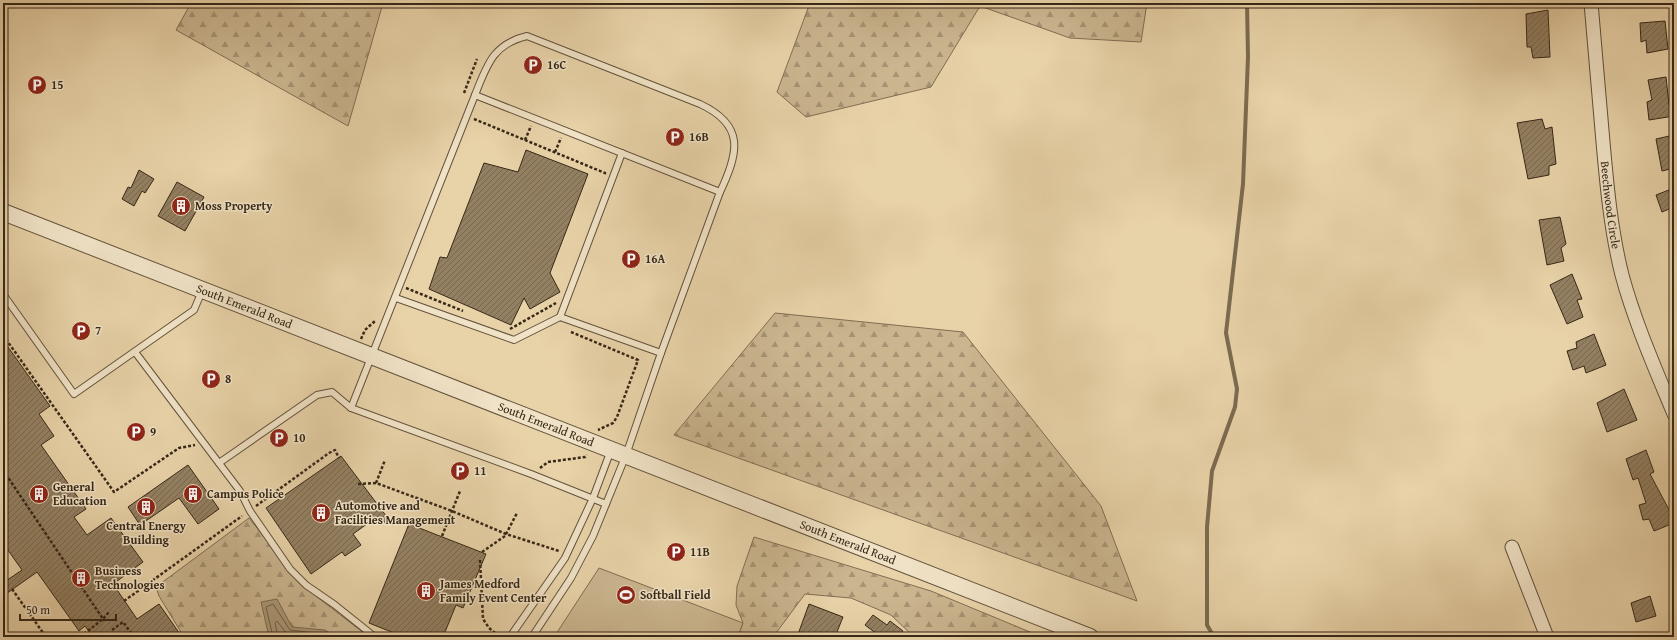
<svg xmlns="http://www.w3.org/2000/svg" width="1677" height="640" viewBox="0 0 1677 640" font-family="'Gentium Book Plus',serif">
<defs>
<pattern id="forest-firs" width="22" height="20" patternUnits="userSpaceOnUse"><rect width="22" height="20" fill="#cab58f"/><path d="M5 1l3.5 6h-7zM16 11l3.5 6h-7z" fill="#a59374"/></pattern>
<pattern id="building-hatch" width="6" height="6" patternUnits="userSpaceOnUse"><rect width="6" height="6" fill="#938062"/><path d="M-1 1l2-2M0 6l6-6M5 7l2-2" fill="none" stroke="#796950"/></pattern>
</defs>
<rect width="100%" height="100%" fill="#e8d2a8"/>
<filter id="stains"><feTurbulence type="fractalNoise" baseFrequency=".005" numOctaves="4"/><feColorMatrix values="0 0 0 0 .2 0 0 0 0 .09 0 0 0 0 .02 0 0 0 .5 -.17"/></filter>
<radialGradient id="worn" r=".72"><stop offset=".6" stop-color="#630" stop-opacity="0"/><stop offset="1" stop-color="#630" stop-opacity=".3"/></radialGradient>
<path fill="#cab58f" stroke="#806e53" d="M599 568 743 623 738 637H554Z"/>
<g fill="url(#forest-firs)" stroke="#806e53">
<path d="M191 3H383L348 126 176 30Z"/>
<path d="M810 3H1147L1141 42 1070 38 980 6 931 87 806 117 777 92Z"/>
<path d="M775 313 963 332 1101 506 1137 601 674 435Z"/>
<path d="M249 518 303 586 369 637H184L159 596 156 587Z"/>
<path d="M754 537 931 591 1042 637H914L891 615 851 598 805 594 773 637H738L743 623 736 605 737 586Z"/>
</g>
<path fill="#ab9877" stroke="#7c6b51" d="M277 599 292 627 325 630 336 637H269L261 602Z"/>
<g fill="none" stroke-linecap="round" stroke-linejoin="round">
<g stroke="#706047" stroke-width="1">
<path d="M273 637 266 607 273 604 290 630 324 634 329 637"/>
<path d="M278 637 275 623 277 621 287 634 305 637"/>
</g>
<path stroke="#7c6b51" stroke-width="4" d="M1214 637 1207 625V527L1212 471 1235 407 1237 389 1226 333 1243 184 1248 57 1247 3"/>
</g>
<g fill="url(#building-hatch)" stroke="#362817">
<path d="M1548 10 1550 57 1533 58 1531 47H1527L1526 14Z"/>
<path d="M1665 21 1668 49 1647 53 1646 40 1641 42 1640 23Z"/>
<path d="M1666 77 1669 105 1674 104V116L1649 120 1647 102 1652 100 1648 80Z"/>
<path d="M1542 119 1545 129 1552 127 1556 164 1549 166V175L1528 179 1517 123Z"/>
<path d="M1674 135V168L1662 171 1656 139Z"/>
<path d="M526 150 588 174 550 273 560 292 530 309 524 298 511 325 429 289 440 257 447 258 484 163 518 172Z"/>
<path d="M139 170 154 179 145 193 142 191 134 206 122 199 128 187 131 188Z"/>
<path d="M177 182 204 197 185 231 158 216Z"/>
<path d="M1674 188V207L1662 212 1656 195Z"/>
<path d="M1560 217 1566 244 1561 248 1564 261 1547 265 1539 220Z"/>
<path d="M1572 274 1582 299 1577 300 1583 317 1567 324 1550 285Z"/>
<path d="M1594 334 1606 365 1586 373 1584 366 1573 370 1567 351 1577 348 1576 342Z"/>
<path d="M3 340 50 406 39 414 54 436 41 445 86 509 74 517 87 535 111 518 143 562 113 584 137 619 159 604 182 637H93L85 626 79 631 37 572 3 596V583L22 570 3 543Z"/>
<path d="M1624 389 1637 420 1607 432 1597 403Z"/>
<path d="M1646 450 1654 472 1650 474 1674 519V523L1654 531 1649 519 1643 520 1639 505 1646 503 1638 478 1633 480 1626 459Z"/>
<path d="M341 456 393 525 374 519 353 534 361 545 345 556 342 552 311 574 266 508Z"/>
<path d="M188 465 219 509 198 524 179 498 140 525 128 507Z"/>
<path d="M409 524 486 554 463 608 456 605 443 637H404L369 623Z"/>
<path d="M1650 596 1656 616 1636 622 1631 603Z"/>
<path d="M809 604 843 617 835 637H797Z"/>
<path d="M873 615 887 625 890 621 903 631 898 637H881L865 625Z"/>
</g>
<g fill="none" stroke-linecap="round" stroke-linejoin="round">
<defs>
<g id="service">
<path d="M475 95C487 65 493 44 527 36L700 104C745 125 739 152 720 192"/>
<path d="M3 294 74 394 194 310 202 291"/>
<path d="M396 298 514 340 560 317 661 353"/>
<path d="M560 317 622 153"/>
<path d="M135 352 240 491 250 511 290 569 306 585 335 605 375 637"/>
<path d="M351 408 475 95 720 192 661 353 626 455 593 536 571 578 532 637"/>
<path d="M219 463 317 395 332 392 351 408 531 474 606 504"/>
<path d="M510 637 565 558 593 498 611 450"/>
</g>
<g id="minor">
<path id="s1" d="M1591 3C1595 49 1599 96 1603 142 1607 187 1611 231 1622 275 1635 323 1655 368 1674 414"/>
<path d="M1512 547 1547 637"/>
</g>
<g id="tertiary">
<path id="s2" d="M3 212 1090 637"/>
</g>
</defs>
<use href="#service" stroke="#62523b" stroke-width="8"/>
<use href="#minor" stroke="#62523b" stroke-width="15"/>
<use href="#tertiary" stroke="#62523b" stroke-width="18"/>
<g stroke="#362817" stroke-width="2.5" stroke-dasharray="3 2" stroke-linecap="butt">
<path d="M464 93 477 59"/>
<path d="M474 119 605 173 604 175"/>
<path d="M525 140 531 126"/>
<path d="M555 152 561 138"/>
<path d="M406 288 463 311"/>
<path d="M510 329 556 303"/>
<path d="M571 332 638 360 617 417 613 423 598 430"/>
<path d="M3 335 114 492 179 448 195 445"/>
<path d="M361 339 365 330 375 321"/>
<path d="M540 468 548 462 585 457 587 455"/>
<path d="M3 470 103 619 109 612"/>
<path d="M376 483 385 460"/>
<path d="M358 484 376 483 452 511 506 534 559 551"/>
<path d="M256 506 329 453 335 450 339 458"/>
<path d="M442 536 460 491"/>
<path d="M482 552 505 536 517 513"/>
<path d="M480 560 483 619 489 628 500 637"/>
<path d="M3 576 6 581"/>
<path d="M12 589 46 637"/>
<path d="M124 601 242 516"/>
<path d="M112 630 123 622 134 637"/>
<path d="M80 637 103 619 104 621"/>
</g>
<use href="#service" stroke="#f0e2c6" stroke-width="6"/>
<use href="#minor" stroke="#f0e2c6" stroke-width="13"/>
<use href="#tertiary" stroke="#f0e2c6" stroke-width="16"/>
</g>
<defs>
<symbol id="parking-disc" viewBox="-11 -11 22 22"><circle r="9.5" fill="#8f2418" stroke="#f0e2c6"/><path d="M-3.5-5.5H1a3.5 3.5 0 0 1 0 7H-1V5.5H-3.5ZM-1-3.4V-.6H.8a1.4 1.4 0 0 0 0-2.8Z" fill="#fff"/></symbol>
<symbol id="building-disc" viewBox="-11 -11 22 22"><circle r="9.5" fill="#8f2418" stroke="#f0e2c6"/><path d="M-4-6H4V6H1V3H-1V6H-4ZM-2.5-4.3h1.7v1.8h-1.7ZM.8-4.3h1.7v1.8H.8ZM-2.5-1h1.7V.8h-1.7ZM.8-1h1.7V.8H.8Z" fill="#fff"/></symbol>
<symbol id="stadium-disc" viewBox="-11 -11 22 22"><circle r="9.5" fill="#8f2418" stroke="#f0e2c6"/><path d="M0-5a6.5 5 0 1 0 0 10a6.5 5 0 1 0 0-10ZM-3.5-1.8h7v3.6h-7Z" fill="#fff"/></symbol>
</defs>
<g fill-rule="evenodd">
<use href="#parking-disc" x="522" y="54" width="22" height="22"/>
<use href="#parking-disc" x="26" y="74" width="22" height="22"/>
<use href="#parking-disc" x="664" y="126" width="22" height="22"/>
<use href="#building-disc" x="170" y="195" width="22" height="22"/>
<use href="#parking-disc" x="620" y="248" width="22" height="22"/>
<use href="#parking-disc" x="70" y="320" width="22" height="22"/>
<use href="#parking-disc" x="200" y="368" width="22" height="22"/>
<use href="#parking-disc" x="125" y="421" width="22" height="22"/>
<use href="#parking-disc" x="268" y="427" width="22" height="22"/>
<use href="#parking-disc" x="449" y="460" width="22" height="22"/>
<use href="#building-disc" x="28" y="483" width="22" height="22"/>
<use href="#building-disc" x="182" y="483" width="22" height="22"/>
<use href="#building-disc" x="135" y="496" width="22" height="22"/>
<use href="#building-disc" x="310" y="502" width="22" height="22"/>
<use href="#parking-disc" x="665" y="541" width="22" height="22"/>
<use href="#building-disc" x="70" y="567" width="22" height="22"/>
<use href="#building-disc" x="415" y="580" width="22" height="22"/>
<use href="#stadium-disc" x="615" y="584" width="22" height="22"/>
</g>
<g text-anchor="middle" stroke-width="3" stroke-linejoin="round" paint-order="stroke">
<g font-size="12" font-weight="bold" fill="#362817" stroke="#f0e2c6" text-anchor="start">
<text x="547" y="69">16C</text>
<text x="51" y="89">15</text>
<text x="689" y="141">16B</text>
<text x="195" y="210">Moss Property</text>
<text x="645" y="263">16A</text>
<text x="95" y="335">7</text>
<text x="225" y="383">8</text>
<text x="150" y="436">9</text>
<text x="293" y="442">10</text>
<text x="474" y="475">11</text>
<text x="53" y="491">General<tspan x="53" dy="14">Education</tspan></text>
<text x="207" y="498">Campus Police</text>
<text x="335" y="510">Automotive and<tspan x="335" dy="14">Facilities Management</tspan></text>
<text x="146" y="530" text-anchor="middle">Central Energy<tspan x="146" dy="14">Building</tspan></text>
<text x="690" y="556">11B</text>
<text x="95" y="575">Business<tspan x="95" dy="14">Technologies</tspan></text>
<text x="440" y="588">James Medford<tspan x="440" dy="14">Family Event Center</tspan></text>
<text x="640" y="599">Softball Field</text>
</g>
<g font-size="12" fill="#362817" stroke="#f0e2c6">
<text dy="4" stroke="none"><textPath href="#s1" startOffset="203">Beechwood Circle</textPath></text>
<text dy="4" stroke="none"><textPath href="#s2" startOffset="259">South Emerald Road</textPath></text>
<text dy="4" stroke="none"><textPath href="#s2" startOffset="583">South Emerald Road</textPath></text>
<text dy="4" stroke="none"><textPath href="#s2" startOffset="907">South Emerald Road</textPath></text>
</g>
</g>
<rect width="1677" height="640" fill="none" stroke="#e8d2a8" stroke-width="16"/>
<rect x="4" y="4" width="1669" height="632" fill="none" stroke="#362817" stroke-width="2"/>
<rect x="8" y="8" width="1661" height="624" fill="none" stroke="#362817"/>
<path d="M20 614v6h96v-6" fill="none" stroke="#362817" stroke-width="2"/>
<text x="26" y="614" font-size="12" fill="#362817" stroke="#f0e2c6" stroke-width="3" paint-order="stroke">50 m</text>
<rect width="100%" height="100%" filter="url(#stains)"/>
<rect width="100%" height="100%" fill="url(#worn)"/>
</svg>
